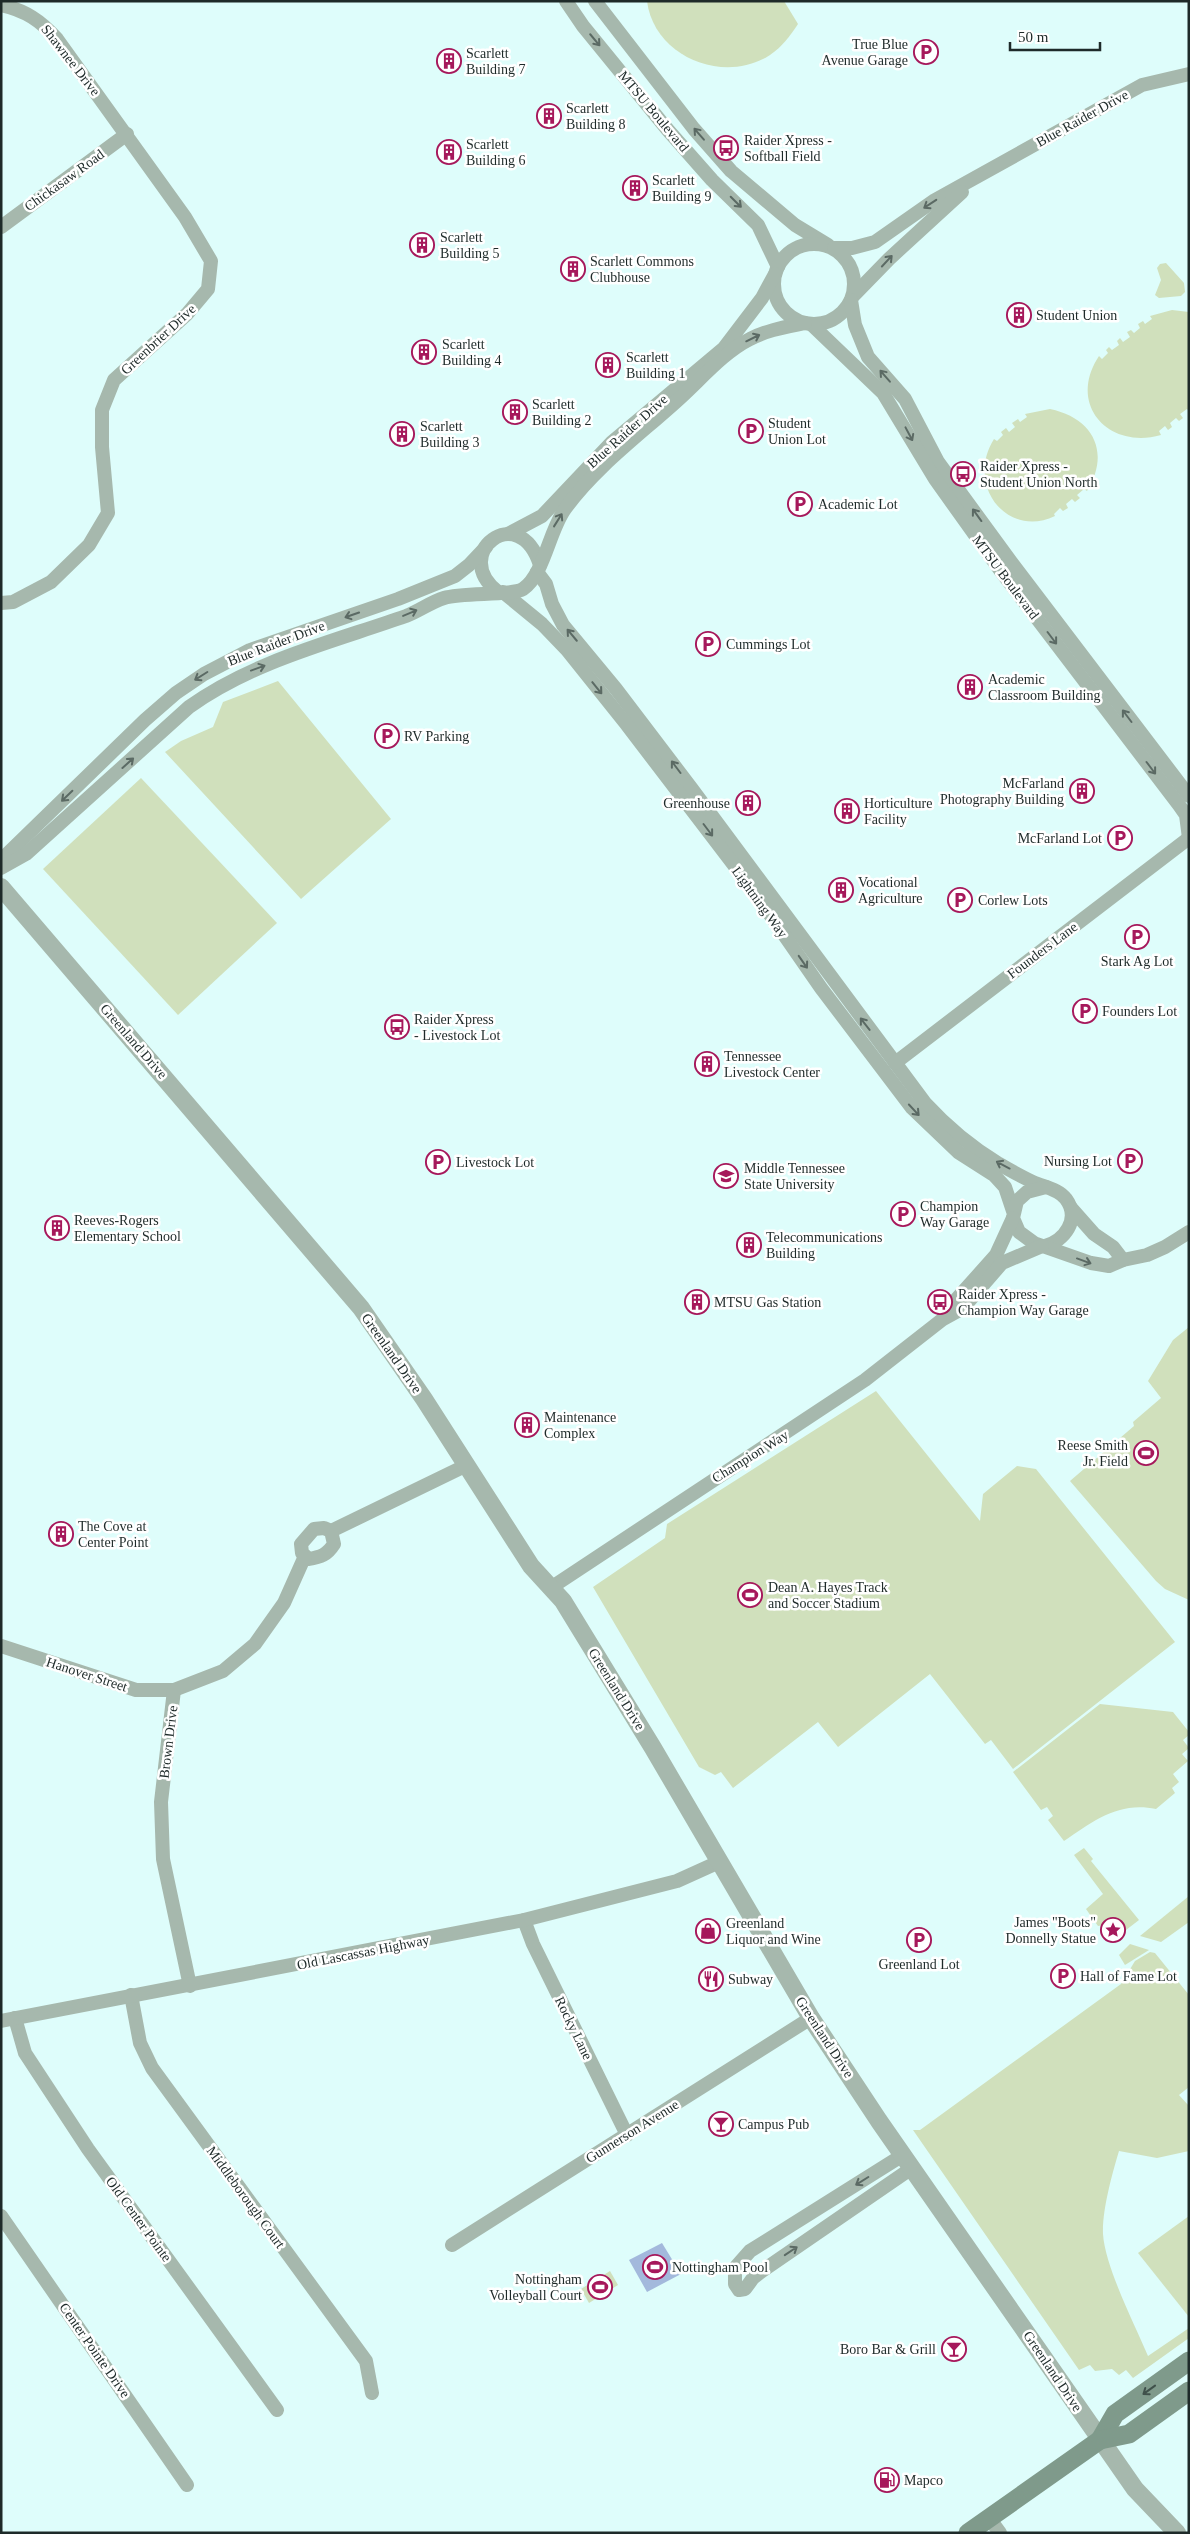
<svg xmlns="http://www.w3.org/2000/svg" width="1190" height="2534" viewBox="0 0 1190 2534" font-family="'Times New Roman',serif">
<rect width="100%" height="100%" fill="#defdfb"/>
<g fill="#d0e0bc">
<path d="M647 1H784L798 24C790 36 782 47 770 55 724 85 654 57 647 1Z"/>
<path d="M1166 263 1184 283 1185 292 1181 296 1159 298 1155 295 1161 280 1157 268 1160 264Z"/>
<path d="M1172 310 1189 312V411L1187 409 1180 414 1183 418 1179 421 1176 418 1170 423 1172 427 1168 430 1165 426 1159 431 1161 435C1108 450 1067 404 1099 356L1102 359 1108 353 1106 350 1109 347 1112 350 1119 345 1117 341 1120 338 1123 342 1130 337 1127 332 1131 330 1134 333 1140 328 1138 324 1143 321 1145 324 1152 319 1150 316Z"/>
<path d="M1050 409C1093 418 1111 452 1087 491L1084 489 1077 495 1080 498 1075 502 1072 499 1066 504 1068 508 1063 511 1060 508 1054 514 1055 516C1007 539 965 485 994 439L997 441 1003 435 1001 432 1006 428 1009 432 1015 427 1012 423 1018 419 1020 422 1027 417 1025 414Z"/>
<path d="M278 681 391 819 301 899 165 752 181 741 213 727 223 702Z"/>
<path d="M141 778 277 923 178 1015 43 869Z"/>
<path d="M1189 1327V1600L1165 1589 1156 1581 1070 1481 1134 1426 1133 1422 1161 1398 1148 1381 1173 1340Z"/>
<path d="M876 1391 980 1521 983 1494 1017 1466 1036 1469 1175 1642 1013 1769 991 1740 985 1744 930 1674 838 1747 818 1722 733 1788 721 1772 715 1775 699 1767 593 1587 665 1538 667 1524Z"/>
<path d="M1100 1704 1173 1712 1189 1732V1735L1183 1740 1189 1748 1182 1754 1188 1761 1173 1774 1179 1782 1172 1788 1175 1793 1156 1809C1119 1801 1093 1821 1064 1841L1048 1820 1053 1816 1047 1807 1041 1810 1013 1772Z"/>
<path d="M1084 1848 1093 1859 1091 1861 1139 1920 1126 1930 1115 1923 1098 1926 1086 1909 1103 1894 1074 1855Z"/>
<path d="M1189 1896V1922L1161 1942 1140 1936Z"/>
<path d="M1130 1944 1149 1950 1125 1965 1119 1955Z"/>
<path d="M1150 1952 1155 1953 1189 1995V2087L1179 2095 1189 2106V2151L1157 2158 1119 2151C1112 2174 1102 2211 1103 2234 1105 2267 1135 2325 1148 2356L1189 2328V2338L1133 2378 1126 2370 1119 2375 1112 2369 1095 2371 1090 2365 1079 2370 913 2130H920L1121 1984 1135 1961Z"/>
<path d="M1189 2216V2317L1138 2253Z"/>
<path d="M610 2271 618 2285 589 2303 581 2289Z"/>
</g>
<path fill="#a3b9dc" d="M662 2243 681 2274 647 2292 629 2260Z"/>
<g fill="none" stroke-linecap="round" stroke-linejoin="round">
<g stroke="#a6b8ad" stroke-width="14">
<path d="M566 1 583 26 667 129 712 180 758 225 778 267"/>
<path d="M595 1 694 129 731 171 795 225 828 245"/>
<path d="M1 5C25 10 41 21 57 39L185 217 211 261 208 289 187 314 114 380 102 410V447L108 513 89 545 51 582 13 602 1 603"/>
<path d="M1 227 127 134"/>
<circle cx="814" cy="284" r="40"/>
<path d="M834 248H852L875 242 935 200 1142 85 1189 74"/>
<path d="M853 296 889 259 962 192"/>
<path d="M851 300 855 325 868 357 905 399 938 462 1011 562 1189 796"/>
<path d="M811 324 883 393 935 479 1000 570 1179 805 1186 815 1189 838"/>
<path d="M508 534 542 516 612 442 724 348 762 298 775 274"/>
<path d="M537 572 546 584 552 604 563 625 616 689 692 789 925 1103C947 1127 971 1147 999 1164 1010 1170 1022 1177 1033 1182 1044 1187 1059 1189 1066 1199 1081 1219 1064 1241 1045 1246"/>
<path d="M498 592C449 554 519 499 540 565"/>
<path d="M503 592 542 624 567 650 627 725 753 890 821 988 912 1108 958 1152 994 1175 1005 1187 1013 1211"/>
<path d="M1 860 145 720 176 693 204 674 250 650 398 599 455 576 469 565 486 547"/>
<path d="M1 868 26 854 189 707C253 661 332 642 406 616 419 611 431 602 444 598 463 592 512 596 523 589 544 575 549 531 565 509 594 468 643 432 680 398 702 378 724 352 750 339 767 330 786 327 805 323"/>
<path d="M895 1063 1189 838"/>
<path d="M1046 1187 1027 1192 1017 1201 1013 1218 1019 1232 1034 1243 1091 1263 1109 1266 1123 1260 1147 1255 1165 1247 1189 1232"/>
<path d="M1071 1208 1094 1234 1113 1247 1123 1260"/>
<path d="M944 1317 954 1302 996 1255 1013 1218"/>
<path d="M331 1531 334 1544C327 1555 321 1557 308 1559L302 1553 301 1544 314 1529 324 1528 331 1531 467 1465"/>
<path d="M552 1587 865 1380 943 1319 963 1308 1002 1263 1042 1246"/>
<path d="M1 1646 136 1690H174L223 1671 255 1644 284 1603 305 1556"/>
<path d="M174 1690 161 1802 163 1859 190 1986"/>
<path d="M524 1920 533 1944 627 2135"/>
<path d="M131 1995 140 2043 152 2068 366 2361 372 2393"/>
<path d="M15 2018 25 2053 88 2149 277 2410"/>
<path d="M1 2021 524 1920 677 1881 719 1862"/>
<path d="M903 2155 750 2251 735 2268V2284L739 2290 745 2289 753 2278 762 2271 912 2168"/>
<path d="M1 2216 187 2485"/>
<path d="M452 2245 811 2018"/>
<path d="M989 2518 1000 2533"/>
</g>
<path stroke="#a6b8ad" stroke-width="18" d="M1 887 361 1308 424 1399 531 1566 563 1601 653 1748 811 2018 879 2121 1135 2489 1177 2533"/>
<g stroke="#7f9a8b" stroke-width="19">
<path d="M1100 2440 1115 2414 1189 2361"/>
<path d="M968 2533 1100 2440 1129 2434 1189 2391"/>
</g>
</g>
<defs><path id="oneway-shaft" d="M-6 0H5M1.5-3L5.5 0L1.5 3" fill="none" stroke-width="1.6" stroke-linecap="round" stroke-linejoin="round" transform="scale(1.25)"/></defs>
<g stroke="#5b6a64">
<use href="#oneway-shaft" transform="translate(595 40) rotate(50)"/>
<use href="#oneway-shaft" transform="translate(699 134) rotate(-131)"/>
<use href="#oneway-shaft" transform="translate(736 202) rotate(45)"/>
<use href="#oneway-shaft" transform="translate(930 204) rotate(147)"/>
<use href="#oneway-shaft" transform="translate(887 261) rotate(-47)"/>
<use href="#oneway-shaft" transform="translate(753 338) rotate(-26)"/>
<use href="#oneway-shaft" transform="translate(885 376) rotate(-131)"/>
<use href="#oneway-shaft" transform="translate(909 434) rotate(62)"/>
<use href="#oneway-shaft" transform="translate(977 515) rotate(-126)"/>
<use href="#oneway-shaft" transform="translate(558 520) rotate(-58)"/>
<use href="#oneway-shaft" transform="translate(410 613) rotate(-23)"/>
<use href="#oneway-shaft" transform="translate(352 615) rotate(161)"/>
<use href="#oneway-shaft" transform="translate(572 635) rotate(-130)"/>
<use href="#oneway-shaft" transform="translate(1052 638) rotate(53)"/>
<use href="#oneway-shaft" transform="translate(258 668) rotate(-20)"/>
<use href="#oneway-shaft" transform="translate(201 676) rotate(148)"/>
<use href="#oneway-shaft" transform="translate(597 688) rotate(51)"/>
<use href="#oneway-shaft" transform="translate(1127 716) rotate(-127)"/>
<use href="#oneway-shaft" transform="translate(128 763) rotate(-42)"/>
<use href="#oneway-shaft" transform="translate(676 767) rotate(-127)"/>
<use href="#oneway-shaft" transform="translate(1151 768) rotate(53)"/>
<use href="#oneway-shaft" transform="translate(67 796) rotate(136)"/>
<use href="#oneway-shaft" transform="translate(708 830) rotate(53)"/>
<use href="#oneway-shaft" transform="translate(803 962) rotate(55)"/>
<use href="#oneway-shaft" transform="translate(865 1024) rotate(-128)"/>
<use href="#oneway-shaft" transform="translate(914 1110) rotate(47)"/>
<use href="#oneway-shaft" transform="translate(1003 1165) rotate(-152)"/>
<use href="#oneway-shaft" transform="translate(1084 1261) rotate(20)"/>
<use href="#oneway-shaft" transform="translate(862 2181) rotate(148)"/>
<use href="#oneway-shaft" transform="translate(791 2251) rotate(-34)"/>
</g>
<use stroke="#40514b" href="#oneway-shaft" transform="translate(1149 2390) rotate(144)"/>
<defs>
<symbol id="parking-ring" viewBox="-11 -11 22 22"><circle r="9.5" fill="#fff" stroke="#a6185b" stroke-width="1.5"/><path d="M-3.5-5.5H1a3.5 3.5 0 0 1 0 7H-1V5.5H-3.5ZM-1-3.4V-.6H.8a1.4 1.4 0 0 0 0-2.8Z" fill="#a6185b"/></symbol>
<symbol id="building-ring" viewBox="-11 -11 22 22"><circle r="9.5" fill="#fff" stroke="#a6185b" stroke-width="1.5"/><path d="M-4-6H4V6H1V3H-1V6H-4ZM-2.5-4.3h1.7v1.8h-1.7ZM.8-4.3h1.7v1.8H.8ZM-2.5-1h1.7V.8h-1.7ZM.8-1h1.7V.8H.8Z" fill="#a6185b"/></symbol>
<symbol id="bus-ring" viewBox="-11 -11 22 22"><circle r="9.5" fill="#fff" stroke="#a6185b" stroke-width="1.5"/><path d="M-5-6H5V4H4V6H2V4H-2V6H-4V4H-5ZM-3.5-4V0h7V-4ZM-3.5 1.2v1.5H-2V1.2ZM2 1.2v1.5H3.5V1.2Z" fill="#a6185b"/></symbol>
<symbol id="university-ring" viewBox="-11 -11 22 22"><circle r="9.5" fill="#fff" stroke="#a6185b" stroke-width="1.5"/><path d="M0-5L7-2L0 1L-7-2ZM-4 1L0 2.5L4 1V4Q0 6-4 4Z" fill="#a6185b"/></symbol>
<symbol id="stadium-ring" viewBox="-11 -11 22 22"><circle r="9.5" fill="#fff" stroke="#a6185b" stroke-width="1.5"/><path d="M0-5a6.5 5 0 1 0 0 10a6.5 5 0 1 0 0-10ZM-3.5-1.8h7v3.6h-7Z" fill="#a6185b"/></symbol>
<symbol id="sight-ring" viewBox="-11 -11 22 22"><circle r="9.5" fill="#fff" stroke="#a6185b" stroke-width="1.5"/><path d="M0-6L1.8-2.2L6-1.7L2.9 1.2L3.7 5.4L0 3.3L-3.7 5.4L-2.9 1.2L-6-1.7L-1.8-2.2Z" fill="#a6185b"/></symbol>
<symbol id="shop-ring" viewBox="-11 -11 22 22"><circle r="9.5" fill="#fff" stroke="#a6185b" stroke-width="1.5"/><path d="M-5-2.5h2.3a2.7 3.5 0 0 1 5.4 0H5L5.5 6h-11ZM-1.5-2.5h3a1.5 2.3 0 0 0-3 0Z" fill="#a6185b"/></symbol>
<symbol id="restaurant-ring" viewBox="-11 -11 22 22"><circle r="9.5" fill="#fff" stroke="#a6185b" stroke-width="1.5"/><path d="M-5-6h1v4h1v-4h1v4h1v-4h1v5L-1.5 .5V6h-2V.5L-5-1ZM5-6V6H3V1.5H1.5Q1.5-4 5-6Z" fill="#a6185b"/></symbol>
<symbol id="bar-ring" viewBox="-11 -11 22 22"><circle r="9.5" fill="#fff" stroke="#a6185b" stroke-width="1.5"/><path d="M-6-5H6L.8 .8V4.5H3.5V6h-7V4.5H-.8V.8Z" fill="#a6185b"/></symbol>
<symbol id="fuel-ring" viewBox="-11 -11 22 22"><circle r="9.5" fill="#fff" stroke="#a6185b" stroke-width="1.5"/><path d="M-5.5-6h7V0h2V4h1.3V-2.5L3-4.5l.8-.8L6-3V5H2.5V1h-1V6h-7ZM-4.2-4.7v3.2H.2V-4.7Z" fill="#a6185b"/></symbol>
</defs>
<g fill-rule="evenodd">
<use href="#parking-ring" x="912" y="38" width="28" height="28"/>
<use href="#building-ring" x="435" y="47" width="28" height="28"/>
<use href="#building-ring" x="535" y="102" width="28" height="28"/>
<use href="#bus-ring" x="712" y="134" width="28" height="28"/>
<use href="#building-ring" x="435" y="138" width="28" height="28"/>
<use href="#building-ring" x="621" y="174" width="28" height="28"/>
<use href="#building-ring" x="408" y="231" width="28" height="28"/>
<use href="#building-ring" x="559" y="255" width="28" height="28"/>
<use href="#building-ring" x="1005" y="301" width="28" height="28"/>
<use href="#building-ring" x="410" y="338" width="28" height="28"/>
<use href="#building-ring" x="594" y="351" width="28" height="28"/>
<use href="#building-ring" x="501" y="398" width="28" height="28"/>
<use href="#parking-ring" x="737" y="417" width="28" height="28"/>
<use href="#building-ring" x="388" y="420" width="28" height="28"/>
<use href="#bus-ring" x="949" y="460" width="28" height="28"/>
<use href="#parking-ring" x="786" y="490" width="28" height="28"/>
<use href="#parking-ring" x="694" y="630" width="28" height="28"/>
<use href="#building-ring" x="956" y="673" width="28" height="28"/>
<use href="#parking-ring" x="373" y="722" width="28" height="28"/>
<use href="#building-ring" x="1068" y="777" width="28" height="28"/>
<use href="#building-ring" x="734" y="789" width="28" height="28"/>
<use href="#building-ring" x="833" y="797" width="28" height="28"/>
<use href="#parking-ring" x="1106" y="824" width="28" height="28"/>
<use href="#building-ring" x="827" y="876" width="28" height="28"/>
<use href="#parking-ring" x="946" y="886" width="28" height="28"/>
<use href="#parking-ring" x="1123" y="923" width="28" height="28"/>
<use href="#parking-ring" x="1071" y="997" width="28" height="28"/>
<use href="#bus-ring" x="383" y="1013" width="28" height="28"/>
<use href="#building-ring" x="693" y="1050" width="28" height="28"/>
<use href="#parking-ring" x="1116" y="1147" width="28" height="28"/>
<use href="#parking-ring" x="424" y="1148" width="28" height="28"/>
<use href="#university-ring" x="712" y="1162" width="28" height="28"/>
<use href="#parking-ring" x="889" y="1200" width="28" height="28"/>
<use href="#building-ring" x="43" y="1214" width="28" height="28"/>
<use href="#building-ring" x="735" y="1231" width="28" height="28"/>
<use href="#building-ring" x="683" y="1288" width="28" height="28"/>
<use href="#bus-ring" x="926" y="1288" width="28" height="28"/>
<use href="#building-ring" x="513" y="1411" width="28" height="28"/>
<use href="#stadium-ring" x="1132" y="1439" width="28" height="28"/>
<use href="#building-ring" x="47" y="1520" width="28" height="28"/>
<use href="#stadium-ring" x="736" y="1581" width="28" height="28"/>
<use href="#sight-ring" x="1099" y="1916" width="28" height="28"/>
<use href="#shop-ring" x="694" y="1917" width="28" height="28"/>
<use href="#parking-ring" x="905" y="1926" width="28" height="28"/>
<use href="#parking-ring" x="1049" y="1962" width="28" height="28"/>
<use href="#restaurant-ring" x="697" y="1965" width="28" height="28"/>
<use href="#bar-ring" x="707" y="2110" width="28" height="28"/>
<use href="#stadium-ring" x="641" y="2253" width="28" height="28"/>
<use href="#stadium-ring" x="586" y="2273" width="28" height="28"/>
<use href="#bar-ring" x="940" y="2335" width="28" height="28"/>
<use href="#fuel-ring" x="873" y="2466" width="28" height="28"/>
</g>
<g text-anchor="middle" stroke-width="5" stroke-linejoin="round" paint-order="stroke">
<g font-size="14" fill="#1e2a29" stroke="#fff" text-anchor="start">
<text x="908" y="49" text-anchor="end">True Blue<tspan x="908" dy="16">Avenue Garage</tspan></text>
<text x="466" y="58">Scarlett<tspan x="466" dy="16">Building 7</tspan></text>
<text x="566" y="113">Scarlett<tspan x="566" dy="16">Building 8</tspan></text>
<text x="744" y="145">Raider Xpress -<tspan x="744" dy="16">Softball Field</tspan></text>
<text x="466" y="149">Scarlett<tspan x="466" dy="16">Building 6</tspan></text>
<text x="652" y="185">Scarlett<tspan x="652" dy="16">Building 9</tspan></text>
<text x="440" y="242">Scarlett<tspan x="440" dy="16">Building 5</tspan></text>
<text x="590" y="266">Scarlett Commons<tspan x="590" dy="16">Clubhouse</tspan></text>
<text x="1036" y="320">Student Union</text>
<text x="442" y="349">Scarlett<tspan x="442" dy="16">Building 4</tspan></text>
<text x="626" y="362">Scarlett<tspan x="626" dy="16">Building 1</tspan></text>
<text x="532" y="409">Scarlett<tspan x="532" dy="16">Building 2</tspan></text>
<text x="768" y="428">Student<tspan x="768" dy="16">Union Lot</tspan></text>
<text x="420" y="431">Scarlett<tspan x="420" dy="16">Building 3</tspan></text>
<text x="980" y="471">Raider Xpress -<tspan x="980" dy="16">Student Union North</tspan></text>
<text x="818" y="509">Academic Lot</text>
<text x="726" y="649">Cummings Lot</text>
<text x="988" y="684">Academic<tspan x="988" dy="16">Classroom Building</tspan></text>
<text x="404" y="741">RV Parking</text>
<text x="1064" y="788" text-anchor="end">McFarland<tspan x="1064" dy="16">Photography Building</tspan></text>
<text x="730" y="808" text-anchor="end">Greenhouse</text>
<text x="864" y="808">Horticulture<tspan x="864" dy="16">Facility</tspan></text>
<text x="1102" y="843" text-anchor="end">McFarland Lot</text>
<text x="858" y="887">Vocational<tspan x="858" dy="16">Agriculture</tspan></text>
<text x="978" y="905">Corlew Lots</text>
<text x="1137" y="966" text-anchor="middle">Stark Ag Lot</text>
<text x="1102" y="1016">Founders Lot</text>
<text x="414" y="1024">Raider Xpress<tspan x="414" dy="16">- Livestock Lot</tspan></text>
<text x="724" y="1061">Tennessee<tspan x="724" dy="16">Livestock Center</tspan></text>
<text x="1112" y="1166" text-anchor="end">Nursing Lot</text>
<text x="456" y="1167">Livestock Lot</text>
<text x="744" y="1173">Middle Tennessee<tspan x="744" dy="16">State University</tspan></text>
<text x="920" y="1211">Champion<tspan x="920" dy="16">Way Garage</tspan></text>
<text x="74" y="1225">Reeves-Rogers<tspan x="74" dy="16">Elementary School</tspan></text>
<text x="766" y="1242">Telecommunications<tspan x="766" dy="16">Building</tspan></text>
<text x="958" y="1299">Raider Xpress -<tspan x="958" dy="16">Champion Way Garage</tspan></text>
<text x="714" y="1307">MTSU Gas Station</text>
<text x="544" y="1422">Maintenance<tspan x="544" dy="16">Complex</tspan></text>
<text x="1128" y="1450" text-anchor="end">Reese Smith<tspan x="1128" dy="16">Jr. Field</tspan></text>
<text x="78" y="1531">The Cove at<tspan x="78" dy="16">Center Point</tspan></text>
<text x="768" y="1592">Dean A. Hayes Track<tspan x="768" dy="16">and Soccer Stadium</tspan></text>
<text x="1096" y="1927" text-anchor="end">James "Boots"<tspan x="1096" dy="16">Donnelly Statue</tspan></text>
<text x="726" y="1928">Greenland<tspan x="726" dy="16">Liquor and Wine</tspan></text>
<text x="919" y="1969" text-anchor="middle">Greenland Lot</text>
<text x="1080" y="1981">Hall of Fame Lot</text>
<text x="728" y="1984">Subway</text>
<text x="738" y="2129">Campus Pub</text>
<text x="672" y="2272">Nottingham Pool</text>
<text x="582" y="2284" text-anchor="end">Nottingham<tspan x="582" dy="16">Volleyball Court</tspan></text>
<text x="936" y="2354" text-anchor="end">Boro Bar &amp; Grill</text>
<text x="904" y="2485">Mapco</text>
</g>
<g font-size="14" fill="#1e2a29" stroke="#fff">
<text transform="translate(71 60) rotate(52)" y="5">Shawnee Drive</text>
<text transform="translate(654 111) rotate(50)" y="5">MTSU Boulevard</text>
<text transform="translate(1082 118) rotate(-29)" y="5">Blue Raider Drive</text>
<text transform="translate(64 180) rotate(-36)" y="5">Chickasaw Road</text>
<text transform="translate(158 339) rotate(-43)" y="5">Greenbrier Drive</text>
<text transform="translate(627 431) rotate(-42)" y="5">Blue Raider Drive</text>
<text transform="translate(1006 577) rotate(53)" y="5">MTSU Boulevard</text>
<text transform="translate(276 643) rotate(-21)" y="5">Blue Raider Drive</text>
<text transform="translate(760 902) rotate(54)" y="5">Lightning Way</text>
<text transform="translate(1042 950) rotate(-37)" y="5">Founders Lane</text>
<text transform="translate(134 1041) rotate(49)" y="5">Greenland Drive</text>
<text transform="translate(392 1353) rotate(55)" y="5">Greenland Drive</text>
<text transform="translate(750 1456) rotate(-32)" y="5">Champion Way</text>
<text transform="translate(87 1674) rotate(18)" y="5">Hanover Street</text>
<text transform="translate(617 1689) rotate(58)" y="5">Greenland Drive</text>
<text transform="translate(168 1742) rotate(-83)" y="5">Brown Drive</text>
<text transform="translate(363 1952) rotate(-11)" y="5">Old Lascassas Highway</text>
<text transform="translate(574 2028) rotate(64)" y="5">Rocky Lane</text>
<text transform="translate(825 2037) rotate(57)" y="5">Greenland Drive</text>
<text transform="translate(632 2131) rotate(-32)" y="5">Gunnerson Avenue</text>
<text transform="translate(246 2197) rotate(54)" y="5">Middleborough Court</text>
<text transform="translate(139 2219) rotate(54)" y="5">Old Center Pointe</text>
<text transform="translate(95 2350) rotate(55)" y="5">Center Pointe Drive</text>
<text transform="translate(1053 2371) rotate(56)" y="5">Greenland Drive</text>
</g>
</g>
<rect width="1190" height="2534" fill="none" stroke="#1e2a29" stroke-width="5"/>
<path d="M1010 42v8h90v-8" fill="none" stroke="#1e2a29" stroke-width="2.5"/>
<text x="1018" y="42" font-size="15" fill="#1e2a29" stroke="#ffffff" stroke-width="4" paint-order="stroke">50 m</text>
</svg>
